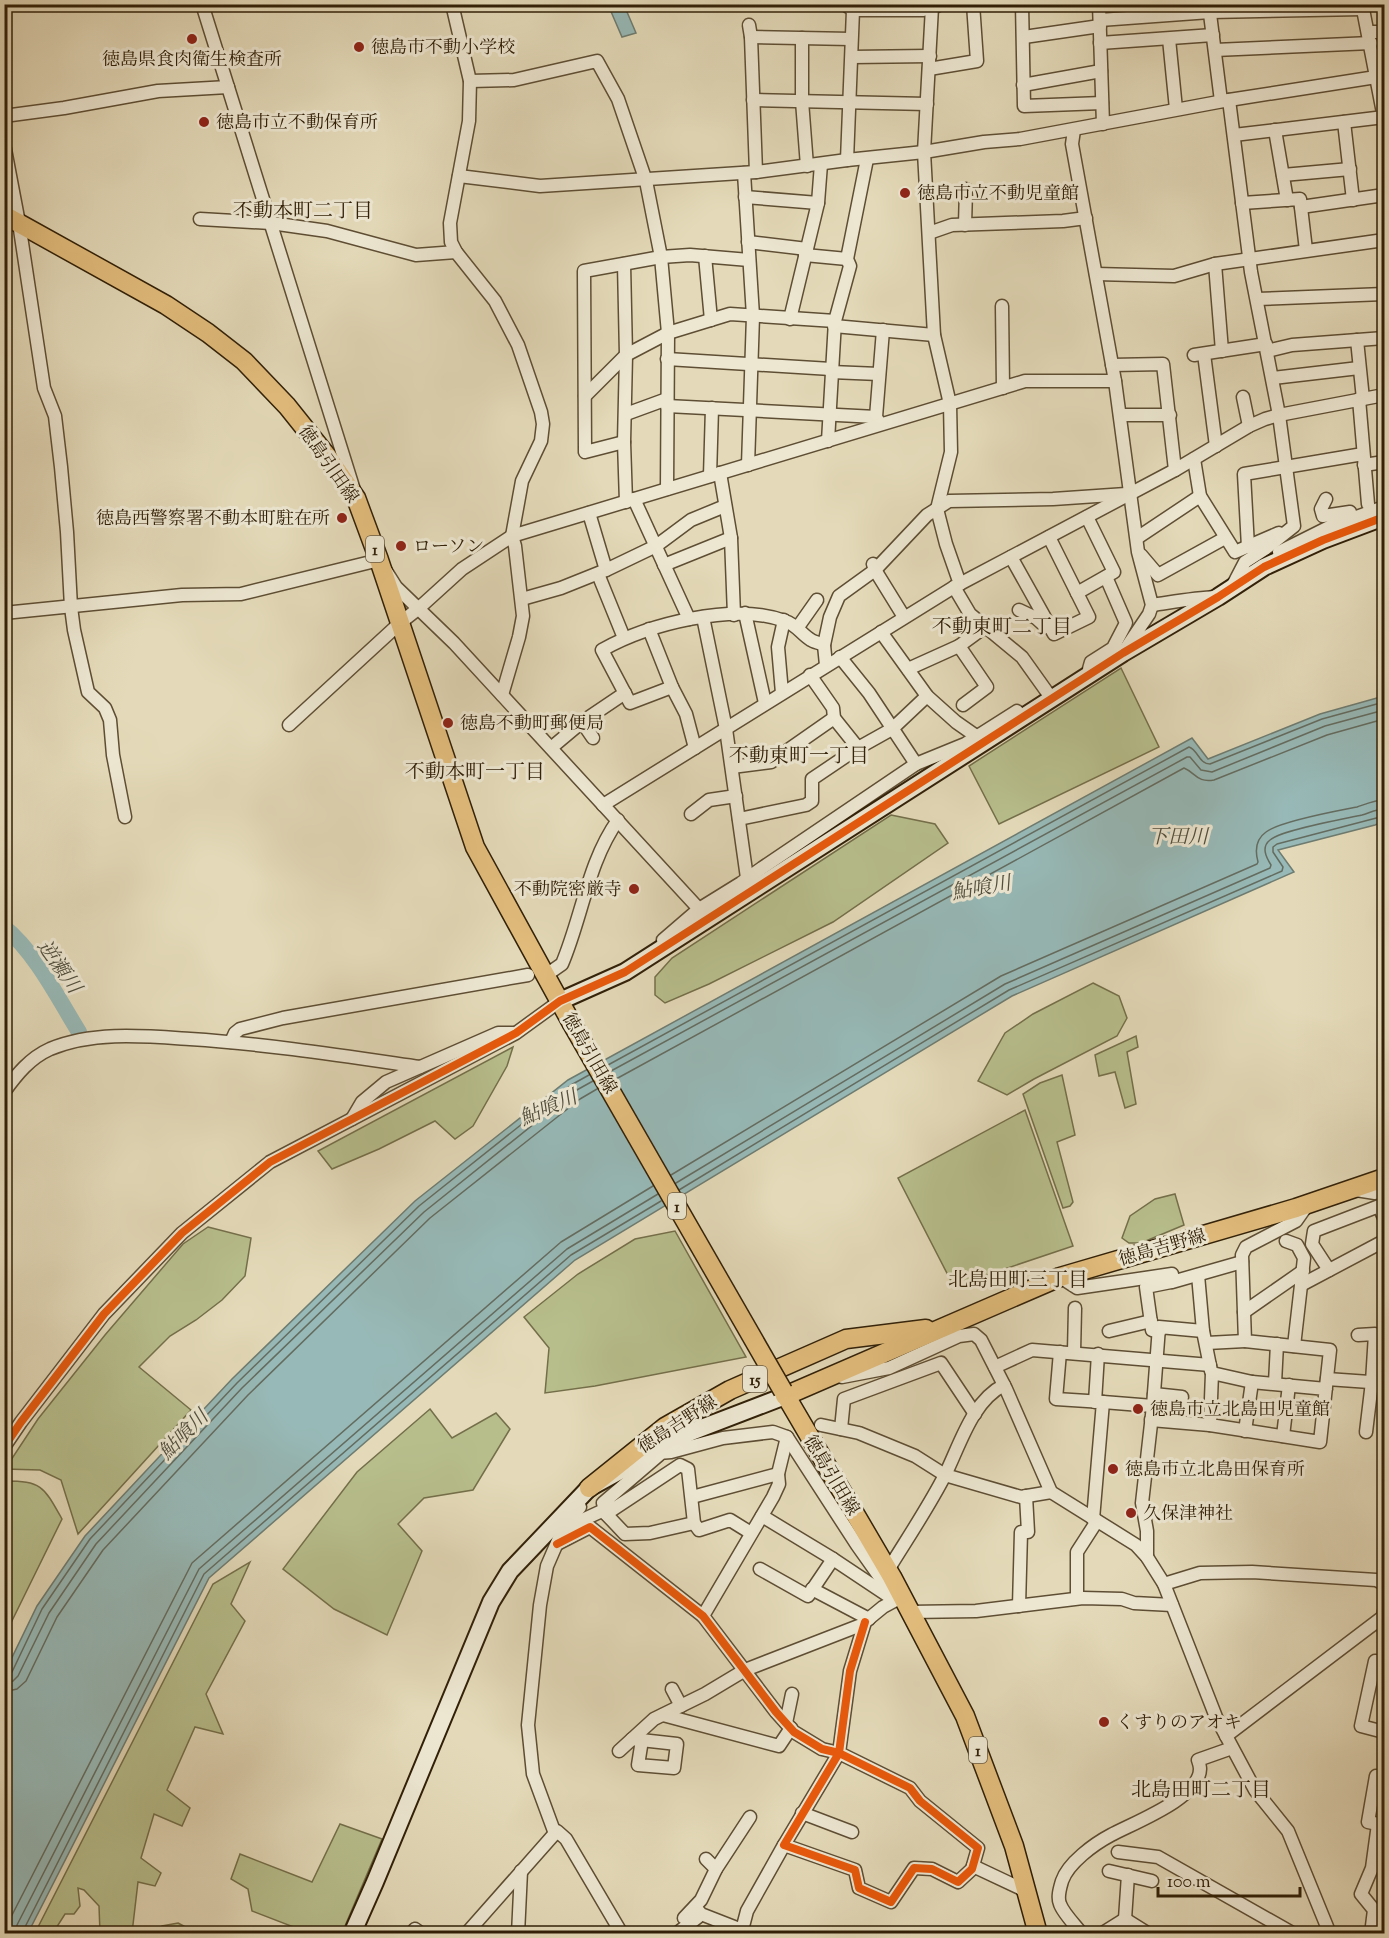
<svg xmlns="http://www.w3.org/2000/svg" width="1389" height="1938" viewBox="0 0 1389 1938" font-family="'Sorts Mill Goudy','Noto Serif JP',serif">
<rect width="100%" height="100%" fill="#e4dab9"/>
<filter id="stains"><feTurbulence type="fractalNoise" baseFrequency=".00333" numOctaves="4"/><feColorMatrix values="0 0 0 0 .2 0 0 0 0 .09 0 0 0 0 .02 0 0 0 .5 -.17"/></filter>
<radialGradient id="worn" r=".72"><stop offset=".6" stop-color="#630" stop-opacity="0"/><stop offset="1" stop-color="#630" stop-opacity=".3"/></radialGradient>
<g fill="#b7be8c" stroke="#746f4a" stroke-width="1.5">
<path d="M1121 668 1159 747 999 824 969 766Z"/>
<path d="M891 815 935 824 948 843 833 922 709 984 665 1003 655 995V977L672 958Z"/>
<path d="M1093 983 1119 996 1127 1018 1117 1036 1034 1079 1007 1095 978 1081 1005 1033 1033 1014Z"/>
<path d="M1136 1036 1138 1047 1127 1052 1136 1104 1125 1108 1115 1072 1099 1076 1095 1055Z"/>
<path d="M513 1047 507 1066 473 1126 455 1139 435 1121 379 1149 332 1169 318 1151Z"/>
<path d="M1062 1075 1075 1135 1057 1142 1073 1202 1070 1206 1063 1208 1023 1094 1040 1083Z"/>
<path d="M1025 1110 1073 1246 957 1285 952 1283 898 1178Z"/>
<path d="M1175 1194 1184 1225 1141 1243H1129L1122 1238 1130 1216 1155 1199Z"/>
<path d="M208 1227 251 1238 245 1276 222 1300 196 1320 170 1336 139 1367 191 1410 78 1534 61 1480 40 1470 5 1469 38 1419 105 1335 183 1244Z"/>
<path d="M675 1231 746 1357 595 1386 545 1393 549 1348 524 1317 578 1274 635 1239Z"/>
<path d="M430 1409 452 1438 496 1413 510 1429 473 1490 424 1498 398 1524 422 1551 387 1635 334 1609 283 1569 357 1472Z"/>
<path d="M5 1481C42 1481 44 1487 62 1519L5 1635Z"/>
<path d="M250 1562 231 1604 245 1621 206 1694 223 1734 195 1727 167 1790 190 1808 182 1826 154 1814 141 1858 161 1873 155 1886 138 1882 132 1933H100L99 1906 84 1890 78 1888 80 1906 74 1914H65L53 1933H35L213 1584Z"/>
<path d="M340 1824 382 1839 342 1933H304V1931L252 1911 248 1889 231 1879 240 1854 312 1882Z"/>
<path d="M178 1923 193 1931V1933H158L162 1926Z"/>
</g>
<g fill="#97b9b7" stroke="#6e7c71" stroke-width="1.5">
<path d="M615 5H624L636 33 622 37 609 7Z"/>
<path d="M1384 696V821L1375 825 1278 850 1294 872 1012 996 575 1260 209 1578 28 1933H5L4 1674 37 1606 85 1536 232 1379 415 1201 568 1080 1192 738 1208 759 1320 714Z"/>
</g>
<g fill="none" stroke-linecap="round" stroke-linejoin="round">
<g stroke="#646c60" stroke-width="1.5">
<path d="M608 1065 1189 747C1198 750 1199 764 1210 764L1322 719 1384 702"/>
<path d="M611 1071 1187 757H1190L1201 770 1212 772 1325 726 1384 710"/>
<path d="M616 1079 1184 768C1196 773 1197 783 1214 780L1327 735 1384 719"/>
<path d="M671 1175 1001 976 1257 864 1258 862C1255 851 1256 839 1266 832 1280 821 1337 811 1357 807 1366 804 1375 800 1384 800"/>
<path d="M676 1183 1005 984 1270 868 1271 865C1266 857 1261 847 1270 840 1281 830 1344 819 1362 815 1369 813 1377 809 1384 809"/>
<path d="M679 1190 1009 990 1282 871 1283 867 1273 852V847L1277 844 1384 816"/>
<path d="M4 1675 12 1672 42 1609 90 1539 237 1383 419 1206 571 1085 589 1075"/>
<path d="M4 1683 13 1681 18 1676 49 1613 96 1544 242 1388 424 1212 575 1091 593 1081"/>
<path d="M4 1692 17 1689 26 1681 57 1617 103 1550 248 1395 430 1218 580 1099 597 1089"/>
<path d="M7 1934 9 1921 192 1563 561 1242 653 1186"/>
<path d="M16 1934 17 1925 199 1569 567 1249 658 1194"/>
<path d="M23 1934 24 1929 204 1574 571 1255 661 1201"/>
</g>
<path stroke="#97b9b7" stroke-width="16" d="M4 927C35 952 58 998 79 1032"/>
<defs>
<g id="street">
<path d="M202 4 354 490"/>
<path d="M452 4 470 81 469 121 450 223 451 242 456 252 495 301 518 345 541 412 543 424 541 441 522 481 512 536 515 546 523 616 519 637 502 695"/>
<path d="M844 4 853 10H923L937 6"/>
<path d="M931 4 932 7 924 152 934 335 950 404 951 452 937 509 946 544 960 584"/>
<path d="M1022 4 1024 106 1102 103"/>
<path d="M1099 4 1103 124"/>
<path d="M1362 4 1384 118"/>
<path d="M1209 6 1221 101"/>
<path d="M1100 20 1210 12 1363 9"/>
<path d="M749 25 751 37 756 172"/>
<path d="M1369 32H1384"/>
<path d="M751 37 851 39"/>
<path d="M1024 37 1100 26"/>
<path d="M802 38V101L807 166"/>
<path d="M1169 39 1176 109"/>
<path d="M1100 43 1213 35"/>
<path d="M1215 50 1371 43"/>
<path d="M852 57 930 56"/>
<path d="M929 69 977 61 973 4"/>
<path d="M470 81 514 80 597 61 618 99 646 181 661 257 668 333 667 489"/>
<path d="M1023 85 1101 71"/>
<path d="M753 100 927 104"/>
<path d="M1229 100 1251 272 1279 415 1294 526 1265 549 1245 562 1232 587"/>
<path d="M4 116 64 108 158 91 228 87"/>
<path d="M1344 122 1353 200"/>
<path d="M1074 130 1072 144 1115 381 1138 552 1152 605 1149 614 1124 651"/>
<path d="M1275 130 1287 200"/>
<path d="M1234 135 1384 117"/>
<path d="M4 144 19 223 44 388 55 416 61 467 67 532 71 607 74 630 88 692 105 708 110 720 113 755 125 817"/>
<path d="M847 160 853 10"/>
<path d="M744 173 753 316 748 465"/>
<path d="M1283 175 1350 169"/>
<path d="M459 176 540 186 756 172 847 160 924 152 984 142 1020 139 1229 100 1376 77"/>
<path d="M745 197 818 203"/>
<path d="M1242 203 1300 199 1306 250"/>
<path d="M1301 207 1384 195"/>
<path d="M200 219 271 223 327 231 416 255 456 252"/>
<path d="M965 225 966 189"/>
<path d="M929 233 952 225 1063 221 1086 218"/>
<path d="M748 242 807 249"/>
<path d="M805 255 847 259"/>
<path d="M705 256 711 320"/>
<path d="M624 264 626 355 624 442 626 502"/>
<path d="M1215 264 1222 351"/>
<path d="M1096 274 1174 276 1215 264 1384 240"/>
<path d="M1257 299 1384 294"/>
<path d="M1002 306 1003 388"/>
<path d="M790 319 818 203 821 164"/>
<path d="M834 326 934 335"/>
<path d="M1357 340 1363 399"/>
<path d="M1267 351 1292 345 1384 338"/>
<path d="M1204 354 1216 446"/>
<path d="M1194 355 1266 344"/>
<path d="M667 359 831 369"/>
<path d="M1112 365 1163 364 1175 470"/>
<path d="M831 372 879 374"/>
<path d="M1273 378 1359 368"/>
<path d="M585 396 626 355 668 333 730 314 835 321"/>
<path d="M1243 397 1249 426"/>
<path d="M1359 399 1368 504"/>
<path d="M667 406 876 417"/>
<path d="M626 414 667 399"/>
<path d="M1120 415H1170"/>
<path d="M880 424 876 417 883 330"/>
<path d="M828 441 835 321 850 266 847 259 867 159"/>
<path d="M624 442 585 452 584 271 661 257 690 255 749 260"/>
<path d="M1194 459 1200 496 1235 552 1279 533"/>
<path d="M1364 465 1384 462"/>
<path d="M720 473 731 538 734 615"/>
<path d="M710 476 712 408"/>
<path d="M634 499 689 619"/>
<path d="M1326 499 1321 509 1323 516 1350 512"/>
<path d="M589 513 606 570"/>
<path d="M1137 538 1200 496"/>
<path d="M1248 547 1244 474 1363 454"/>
<path d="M1279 552 1329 527 1384 507"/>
<path d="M1141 555 1158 575 1225 538"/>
<path d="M1011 557 1054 634 1089 617 1049 537"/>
<path d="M873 564 875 570 904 617"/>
<path d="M664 565 731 538"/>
<path d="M598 574 624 638"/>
<path d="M954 587 970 614 1022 657 1047 692"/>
<path d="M1077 593 1114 572 1087 517"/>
<path d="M522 599 561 588 606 570 656 546 691 520 725 506"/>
<path d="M1152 605C1173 602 1194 598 1216 597"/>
<path d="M1019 610 1036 618 1046 627"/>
<path d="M4 613 182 595 241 594 379 560 396 587 454 643 699 909"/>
<path d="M745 613 765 703"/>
<path d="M703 617 726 729 747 878"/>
<path d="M798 627 817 600"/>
<path d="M649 629 672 687 686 714 695 748"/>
<path d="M881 632 927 696 956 722 976 736"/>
<path d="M959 646 987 687 963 705"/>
<path d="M840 657 869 693 916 764"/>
<path d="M826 665 824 645 830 617 839 596 875 570 927 515 949 501 1053 499 1126 494"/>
<path d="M908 669 959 646 985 627"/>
<path d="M1089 669 1091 662 1113 648 1126 623 1106 577"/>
<path d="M810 675 833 708 834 718 858 748"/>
<path d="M672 687 630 703 602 650C648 624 734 602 785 621 797 625 801 634 811 640 814 642 820 643 824 645"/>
<path d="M782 693 778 647 784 620"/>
<path d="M582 722 593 738"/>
<path d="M289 725 400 623 419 608 462 569 512 536 1025 381H1115"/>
<path d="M551 748 582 722 625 693"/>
<path d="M732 767 771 762 834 718"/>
<path d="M603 805 954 587 1175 470 1249 426 1265 419 1279 415 1384 395"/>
<path d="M691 814 709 800 736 796"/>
<path d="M739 819 806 805 812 801V779L858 748 892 729 927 696"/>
<path d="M663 940 699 909 741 883 762 868 916 764 965 744 1017 711"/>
<path d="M552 971 562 964C582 917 588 862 618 820"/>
<path d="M231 1042 235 1033 240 1029 283 1018 528 975"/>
<path d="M4 1092C17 1074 30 1058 50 1049 93 1031 145 1036 190 1039 267 1044 344 1056 420 1067"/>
<path d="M352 1119 362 1102 386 1082 498 1033H513"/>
<path d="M1356 1190 1375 1193 1384 1191"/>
<path d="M1308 1204 1296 1221 1246 1247 1242 1255 1245 1341 1330 1350 1320 1442 1210 1425 1212 1373 1252 1382 1326 1389"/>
<path d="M1286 1241 1297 1245 1304 1258 1301 1285 1384 1241"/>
<path d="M1329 1270 1312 1244 1314 1231 1379 1206 1384 1218"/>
<path d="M1198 1275 1203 1331 1211 1371"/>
<path d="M1060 1277 1077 1288 1172 1274V1282L1242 1262"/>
<path d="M1244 1312 1303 1271"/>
<path d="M1109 1331 1151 1321"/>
<path d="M1159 1332 1152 1330 1146 1287 1171 1282"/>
<path d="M1358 1335 1375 1334 1372 1382 1366 1432"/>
<path d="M1207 1343 1245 1341"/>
<path d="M1294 1346 1301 1285"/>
<path d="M1060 1352 1056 1399 1103 1402 1093 1519"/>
<path d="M1074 1352 1075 1308"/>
<path d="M995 1367 1032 1350 1210 1365"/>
<path d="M842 1377 889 1368 959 1336 974 1334 981 1340 1006 1389 1051 1492 1136 1545 1147 1557 1164 1584 1216 1717 1255 1790 1288 1831 1330 1934"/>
<path d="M1327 1379 1384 1383"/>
<path d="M1275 1383 1277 1344"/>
<path d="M1154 1394 1182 1397"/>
<path d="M1095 1402 1098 1354"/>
<path d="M1103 1402 1153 1406"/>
<path d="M1151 1420 1210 1425"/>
<path d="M821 1425 859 1433 915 1456 945 1475 1021 1497 1051 1492"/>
<path d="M841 1429 844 1399 941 1363 975 1414"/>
<path d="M1245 1431 1252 1382"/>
<path d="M1283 1436 1289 1385"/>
<path d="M4 1447 21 1422 104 1314 182 1233 270 1162 516 1033 560 1001"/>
<path d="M658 1453 671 1452 723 1438 773 1432 787 1437 857 1545 896 1600"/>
<path d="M659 1455 603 1503 606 1514 680 1465 688 1469 694 1523 699 1530 730 1520 751 1533"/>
<path d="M692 1497 778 1474"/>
<path d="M606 1514 625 1534 650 1533 694 1523"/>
<path d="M762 1516 833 1559 890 1597"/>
<path d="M565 1528 604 1510"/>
<path d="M557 1544 590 1527 703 1616 776 1712 794 1732 822 1749 839 1753 784 1845 855 1870 859 1888 891 1902 914 1868 932 1869 958 1882 972 1869 978 1848 920 1801 910 1788 839 1753 850 1671 865 1622"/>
<path d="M1147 1557V1531L1142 1503 1153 1406 1159 1327 1203 1331"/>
<path d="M760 1569 808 1596 833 1559"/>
<path d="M888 1570C907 1539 928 1508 945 1475 960 1445 972 1401 1004 1385"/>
<path d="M1164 1584 1200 1573 1252 1572 1376 1580 1384 1584"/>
<path d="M812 1589 869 1619"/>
<path d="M1077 1598V1552L1097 1521"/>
<path d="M1019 1606 1021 1532H1028L1026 1496"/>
<path d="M1384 1611 1382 1625 1384 1630"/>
<path d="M910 1612 976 1611 1083 1598 1122 1599 1134 1603 1172 1605"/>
<path d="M703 1616 773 1497 779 1484 778 1474 787 1437"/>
<path d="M1384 1662 1375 1661 1361 1726 1384 1732"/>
<path d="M672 1689 681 1706"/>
<path d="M663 1715 779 1746 791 1728"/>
<path d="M786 1723 792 1694"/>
<path d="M1226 1736 1384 1616"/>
<path d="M632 1739 677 1744 674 1768 638 1765 642 1740"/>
<path d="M619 1751 654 1719 705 1694 745 1670 861 1625 883 1607 896 1600H903"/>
<path d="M802 1813 852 1832"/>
<path d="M1378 1824 1368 1822 1376 1776 1384 1777"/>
<path d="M554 1831 533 1774 528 1725 540 1605 547 1566 563 1529 580 1507"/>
<path d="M1118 1852 1158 1857 1294 1934"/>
<path d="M706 1859 716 1869"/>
<path d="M973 1866 1026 1891"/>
<path d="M1109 1871 1152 1881"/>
<path d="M695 1907 701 1914 742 1930"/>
<path d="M684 1918 701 1900 716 1869 750 1817"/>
<path d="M1125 1919 1128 1875"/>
<path d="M411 1934 415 1929 422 1934"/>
<path d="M466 1934 557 1831 566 1839 622 1934"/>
<path d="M518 1934 521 1871"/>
<path d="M676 1934 698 1917"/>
<path d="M741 1934 747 1911 784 1845"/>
<path d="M1082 1934C1076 1926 1063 1913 1060 1904 1057 1897 1060 1888 1062 1881 1068 1863 1094 1844 1111 1835 1133 1823 1200 1798 1200 1769 1200 1766 1199 1763 1198 1760L1232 1748"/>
<path d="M1101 1934 1125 1919 1149 1934"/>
<path d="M1371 1934 1374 1910 1361 1894 1372 1868 1378 1824 1384 1826"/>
</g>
<g id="secondary">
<path d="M560 1001 625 972 1123 653 1218 597 1264 567 1323 540 1384 517"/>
<path d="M352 1934 375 1882 491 1602 510 1571 589 1488 691 1432 785 1396"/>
</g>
<g id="primary">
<path d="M4 215 166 305 208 333 244 361 287 406 327 456 356 498 379 560 475 847 571 1022"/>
<path d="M783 1391 892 1577 965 1716 1014 1846 1038 1934"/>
<path d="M785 1396 1060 1277 1296 1208 1384 1178"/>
<path d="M589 1488 665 1427 730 1390 846 1339 926 1329"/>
</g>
</defs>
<use href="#street" stroke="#5e4e34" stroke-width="15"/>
<use href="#secondary" stroke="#312008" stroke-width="20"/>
<use href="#primary" stroke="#312008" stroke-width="21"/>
<use href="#street" stroke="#ede7d2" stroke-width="12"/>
<use href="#secondary" stroke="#ede7d2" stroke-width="16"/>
<use href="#primary" stroke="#e2bd7c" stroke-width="18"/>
<defs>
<path id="primary-bridge" d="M571 1022 783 1391"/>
</defs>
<use href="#primary-bridge" stroke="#312008" stroke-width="21" stroke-linecap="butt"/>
<use href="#primary-bridge" stroke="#e2bd7c" stroke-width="18"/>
<defs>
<g id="cycleway">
<path d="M4 1447 21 1422 104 1314 182 1233 270 1162 516 1033 560 1001 625 972 1123 653 1218 597 1264 567 1323 540 1384 517"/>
<path d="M557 1544 590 1527 703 1616 776 1712 794 1732 822 1749 839 1753 784 1845 855 1870 859 1888 891 1902 914 1868 932 1869 958 1882 972 1869 978 1848 920 1801 910 1788 839 1753 850 1671 865 1622"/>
</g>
</defs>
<use href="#cycleway" stroke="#ede7d2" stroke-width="11"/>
<use href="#cycleway" stroke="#e8590c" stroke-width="8"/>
</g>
<g fill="#8f2418" stroke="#ede7d2" stroke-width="2">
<circle cx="192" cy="39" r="6"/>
<circle cx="359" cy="47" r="6"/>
<circle cx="204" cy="122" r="6"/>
<circle cx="905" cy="193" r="6"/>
<circle cx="342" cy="518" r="6"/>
<circle cx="401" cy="546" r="6"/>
<circle cx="448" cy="723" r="6"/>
<circle cx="634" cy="889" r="6"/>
<circle cx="1138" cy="1409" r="6"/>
<circle cx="1113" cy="1469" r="6"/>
<circle cx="1131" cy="1513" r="6"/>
<circle cx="1104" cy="1722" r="6"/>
</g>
<g text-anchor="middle" stroke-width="6" stroke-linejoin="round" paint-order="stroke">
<g fill="#ede7d2" stroke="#695c45" stroke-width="1.5">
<rect x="366" y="536" width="18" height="26" rx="4.5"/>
<rect x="668" y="1193" width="18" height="26" rx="4.5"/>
<rect x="743" y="1366" width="24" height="26" rx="4.5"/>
<rect x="969" y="1737" width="18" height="26" rx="4.5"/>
</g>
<g font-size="16" font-weight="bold" fill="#312008">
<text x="375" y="555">1</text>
<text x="677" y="1212">1</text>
<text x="755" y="1385">15</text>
<text x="978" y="1756">1</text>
</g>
<g font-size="18" fill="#312008" stroke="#ede7d2" text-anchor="start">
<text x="371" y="53">徳島市不動小学校</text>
<text x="192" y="65" text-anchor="middle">徳島県食肉衛生検査所</text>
<text x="216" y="128">徳島市立不動保育所</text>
<text x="917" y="199">徳島市立不動児童館</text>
<text x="330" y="524" text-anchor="end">徳島西警察署不動本町駐在所</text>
<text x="413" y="552">ローソン</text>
<text x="460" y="729">徳島不動町郵便局</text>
<text x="622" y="895" text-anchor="end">不動院密厳寺</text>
<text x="1150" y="1415">徳島市立北島田児童館</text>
<text x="1125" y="1475">徳島市立北島田保育所</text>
<text x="1143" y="1519">久保津神社</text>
<text x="1116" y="1728">くすりのアオキ</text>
</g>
<g font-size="18" fill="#312008" stroke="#ede7d2">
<text transform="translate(329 464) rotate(55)" y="6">徳島引田線</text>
<text transform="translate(590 1053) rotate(60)" y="6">徳島引田線</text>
<text transform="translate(1162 1247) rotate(-16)" y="6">徳島吉野線</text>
<text transform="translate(677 1424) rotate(-33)" y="6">徳島吉野線</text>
<text transform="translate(832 1475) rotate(59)" y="6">徳島引田線</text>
</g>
<g font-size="20" fill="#312008" stroke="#ede7d2">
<text x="303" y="217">不動本町二丁目</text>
<text x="1002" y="633">不動東町二丁目</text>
<text x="799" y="762">不動東町一丁目</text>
<text x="475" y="778">不動本町一丁目</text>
<text x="1018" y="1286">北島田町三丁目</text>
<text x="1201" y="1796">北島田町二丁目</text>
</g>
<g font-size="20" font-style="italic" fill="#504e3d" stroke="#ede7d2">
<text x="1178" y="843">下田川</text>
<text transform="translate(981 887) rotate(-10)" y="7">鮎喰川</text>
<text transform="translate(60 966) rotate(55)" y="7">逆瀬川</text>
<text transform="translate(548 1107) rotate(-23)" y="7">鮎喰川</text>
<text transform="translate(183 1434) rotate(-45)" y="7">鮎喰川</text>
</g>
</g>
<rect width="1389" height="1938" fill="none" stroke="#e4dab9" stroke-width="24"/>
<rect x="6" y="6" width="1377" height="1926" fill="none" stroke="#312008" stroke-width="3"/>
<rect x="12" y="12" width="1365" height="1914" fill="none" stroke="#312008" stroke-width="1.5"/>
<path d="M1158 1887v9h142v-9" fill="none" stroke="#312008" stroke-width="3"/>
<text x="1167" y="1887" font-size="18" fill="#312008" stroke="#ede7d2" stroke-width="4.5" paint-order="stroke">100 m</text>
<rect width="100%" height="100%" filter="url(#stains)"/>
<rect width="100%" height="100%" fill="url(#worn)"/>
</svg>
